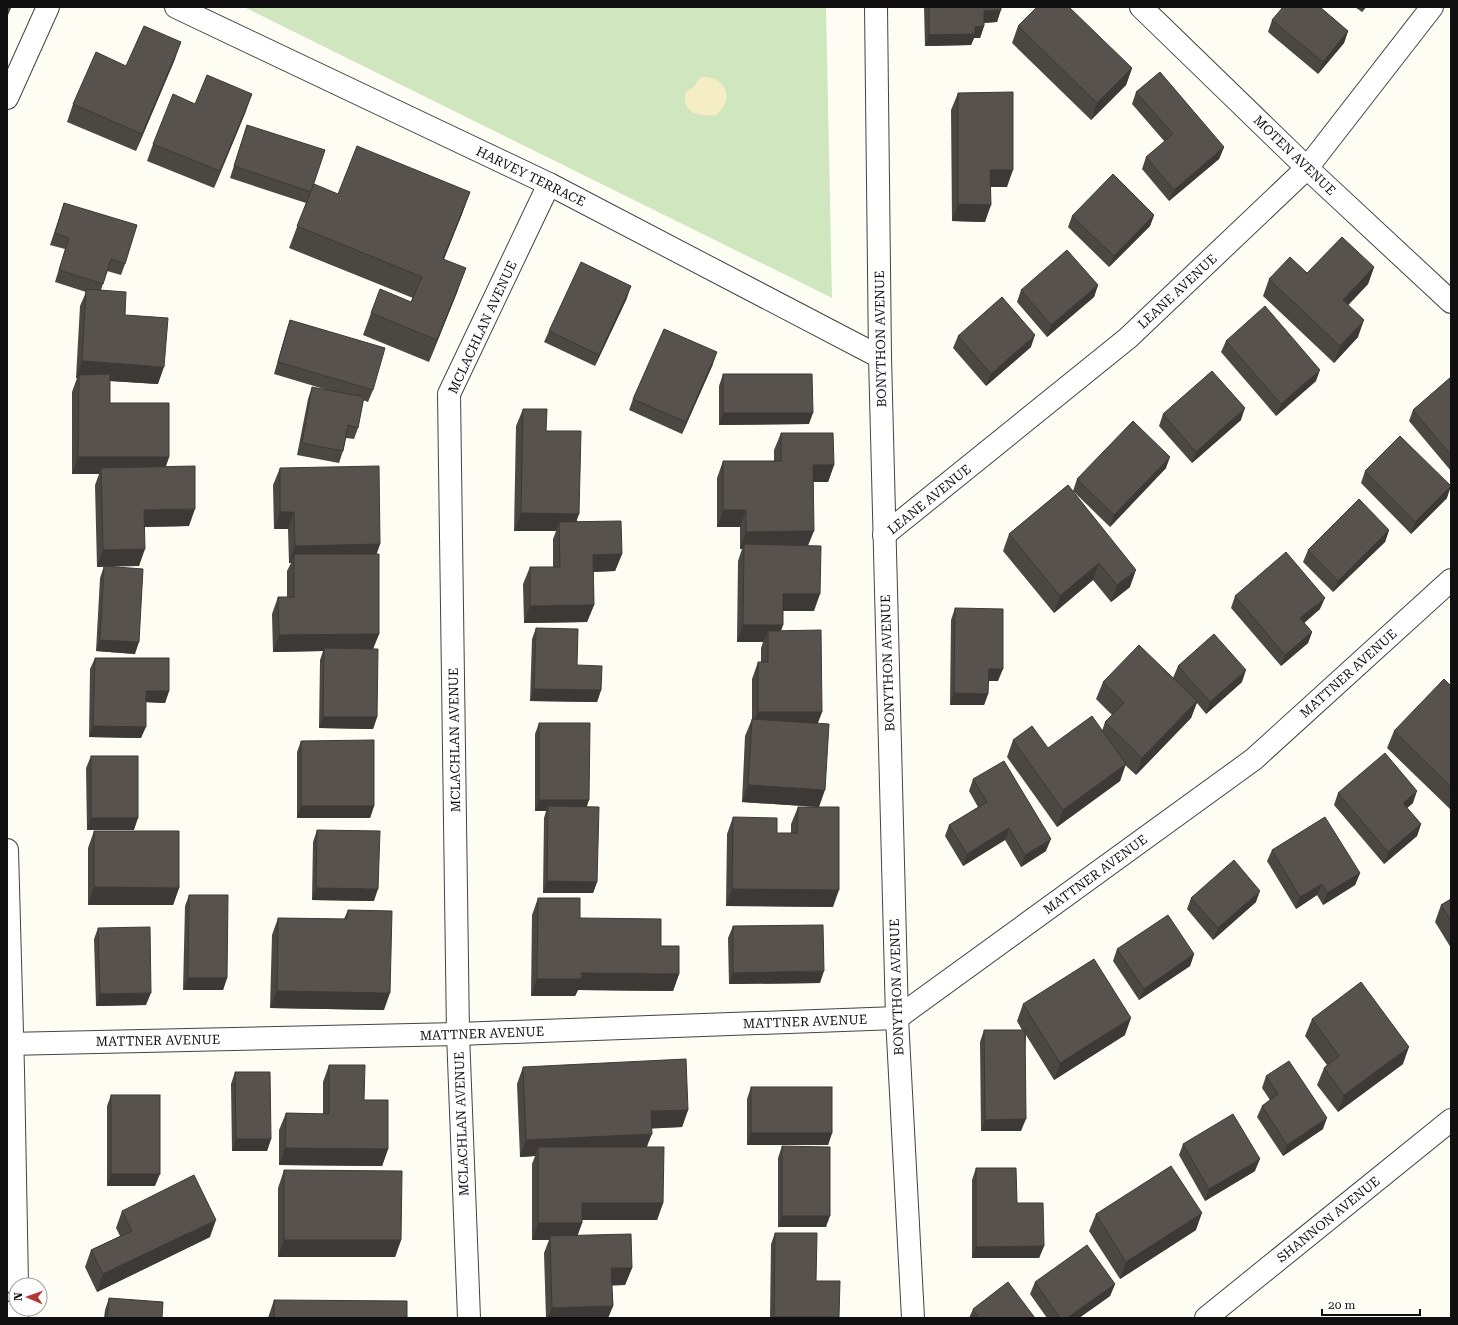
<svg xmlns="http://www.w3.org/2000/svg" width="1458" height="1325" viewBox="0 0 1458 1325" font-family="'Roboto Serif',serif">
<rect width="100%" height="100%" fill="#fefdf3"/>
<path fill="#d0e6bf" d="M244 7H826L832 298Z"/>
<path fill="#f5eec4" d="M701 77C727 75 735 100 716 115 700 117 680 113 686 92L695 86 697 81Z"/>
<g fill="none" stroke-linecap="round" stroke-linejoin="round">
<defs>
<g id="street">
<path d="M176 7 549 184 880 357"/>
<path d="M876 7 880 357 897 1018 913 1318"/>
<path d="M1141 7 1307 168 1451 302"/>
<path d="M7 98 48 7"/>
<path d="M884 535 1128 338 1307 168 1432 7"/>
<path d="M7 850 13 1070 17 1285"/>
<path d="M7 1044 458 1034 897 1018 1254 759 1451 580"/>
<path d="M17 1309V1318"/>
<path d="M469 1318 458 1034 449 394 549 184"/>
<path d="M1206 1318 1451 1120"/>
</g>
</defs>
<use href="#street" stroke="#434343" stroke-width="24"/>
<use href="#street" stroke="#fff" stroke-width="22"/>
</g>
<g fill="#4b4742">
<path d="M924 7H1001L997 22 984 23V26L980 38H974L971 45 925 46Z"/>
<path d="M1355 7H1366L1362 12Z"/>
<path d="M1272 20 1348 31 1344 43 1318 74 1268 32Z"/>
<path d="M1018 26 1132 68 1126 85 1091 120 1012 43Z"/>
<path d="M175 59 136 151 67 122 73 104 126 66Z"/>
<path d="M1136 92 1224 147 1219 159 1169 201 1142 169 1146 157 1165 142 1132 104Z"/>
<path d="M958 93 1007 187H991L985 222 952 221 951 110Z"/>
<path d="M195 104 246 111 214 188 147 161 153 144Z"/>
<path d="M247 125 314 185 338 194 470 192 462 214 444 259 458 290 429 362 363 335 371 313 411 302 413 298 289 248 306 203 230 178Z"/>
<path d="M64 203 125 264 121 275 107 271 101 290 125 315 158 384 110 381V403L169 457 166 466 189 526 145 527 139 566H106L135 654 96 651 100 578 104 566 97 567 95 485 99 474H72V392L77 378H76L80 306 86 292 55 282 65 249 50 245Z"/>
<path d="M1154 215 1150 226 1109 267 1068 227 1072 216Z"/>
<path d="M1374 267 1368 284 1348 305 1358 337 1334 363 1263 296 1269 279 1307 273Z"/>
<path d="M1098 285 1094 297 1047 337 1017 302 1021 290Z"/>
<path d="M627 298 595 366 544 342 549 331Z"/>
<path d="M290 320 373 390 368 402 363 400 358 428 354 439 346 438 343 451 339 463 297 455 308 399 312 387 334 392 274 374 286 332Z"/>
<path d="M958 336 1031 347 986 386 953 348Z"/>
<path d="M1226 341 1316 381 1276 416 1221 352Z"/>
<path d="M713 364 682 434 629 410 633 399Z"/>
<path d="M723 374 809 424 719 425V386Z"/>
<path d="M1451 377V471L1409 421 1413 410Z"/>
<path d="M523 409 546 431 577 521 622 554 615 571 593 572 594 605 587 622 524 623 523 584 530 567H553V539L556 531H514L516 426Z"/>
<path d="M1163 414 1241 420 1192 463 1159 426Z"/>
<path d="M781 433 834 465 828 482H813L808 546 814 611H783V625L781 631 822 712 818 723 819 807 742 802 745 736 752 719V679L758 662H761V648L763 642H737L738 561 742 549H740V527H717V478L723 461H774V450Z"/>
<path d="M280 468 380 544 376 554 379 634 373 649 377 717 373 729 319 728 320 660 323 651 273 652 272 614 278 597H287V571L291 563H289L288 529H274L273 485Z"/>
<path d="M1166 468 1110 527 1073 491 1077 479Z"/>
<path d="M1365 471 1447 498 1411 534 1361 483Z"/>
<path d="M1068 485 1130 587 1111 602 1093 580 1054 613 1003 551 1009 534Z"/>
<path d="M1389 530 1385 542 1333 592 1303 562 1308 550Z"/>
<path d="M1235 596 1320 609 1304 623 1312 632 1308 643 1281 666 1231 608Z"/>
<path d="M955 608 998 681H988V694L984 705H950L951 620Z"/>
<path d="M536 628 577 665 601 690 597 702 530 701 532 639Z"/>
<path d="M95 658 169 691 165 703 146 702 141 738 89 737 90 669Z"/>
<path d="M1178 666 1242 682 1206 714 1197 703 1191 718 1136 775 1125 765 1120 781 1057 827 1007 757 1013 740 1048 748 1102 731 1105 722 1112 715 1096 699 1103 682 1173 678Z"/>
<path d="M1451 686V810L1387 748 1394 731Z"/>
<path d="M539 723 586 807 597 882 593 893H543L544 818 546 811H535V734Z"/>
<path d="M301 741 374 806 370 818H297V752Z"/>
<path d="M91 756 134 830H87L86 768Z"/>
<path d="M973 779 1046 851 1021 867 1005 840 963 866 945 836 949 825 978 807 969 791Z"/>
<path d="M1338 793 1413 803 1407 808 1421 824 1417 836 1384 864 1334 805Z"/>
<path d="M798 807 833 907 726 906 727 834 733 817 777 833H791V824Z"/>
<path d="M317 830 374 901 312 900 313 842Z"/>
<path d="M94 831 179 888 173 905H88V848Z"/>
<path d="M1272 850 1360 873 1355 885 1323 905 1317 895 1296 909 1267 861Z"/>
<path d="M189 895 227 978 223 990H183L185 906Z"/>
<path d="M538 898 580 918 661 946 679 974 673 991 578 990 575 996H531L532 915Z"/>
<path d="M1191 898 1256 902 1213 940 1187 909Z"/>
<path d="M1451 899V948L1435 922 1441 905Z"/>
<path d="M348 910 384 1010 270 1008 272 935 278 918 344 919Z"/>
<path d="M733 926 820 983 729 984 728 938Z"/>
<path d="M98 928 146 1005 96 1006 94 939Z"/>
<path d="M1117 949 1194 954 1190 966 1139 1000 1113 961Z"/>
<path d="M1023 1004 1125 1035 1054 1080 1026 1035 1021 1131H981L980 1042 984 1030H1022L1017 1021Z"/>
<path d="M1312 1019 1403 1064 1338 1112 1317 1085 1324 1068 1327 1065 1305 1036Z"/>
<path d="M329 1065 364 1100 388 1149 382 1166 279 1165V1130L286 1113 323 1114V1082Z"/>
<path d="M523 1067 688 1110 682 1127 651 1128 647 1147 663 1203 657 1220H582V1223L577 1236 632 1268 625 1285H612L613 1306 608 1318H546L544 1253 549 1240H532V1164L535 1156 520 1157 517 1084Z"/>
<path d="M235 1072 271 1139 267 1151H232L231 1084Z"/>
<path d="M1266 1076 1323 1129 1283 1156 1257 1117 1262 1106 1270 1100 1262 1088Z"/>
<path d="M751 1087 832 1133 828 1145H747V1099Z"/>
<path d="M111 1095 155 1186H107V1106Z"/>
<path d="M1183 1144 1255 1171 1205 1201 1179 1155Z"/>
<path d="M782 1146 826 1227H778V1158Z"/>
<path d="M976 1168 1017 1203 1044 1246 1039 1258H972V1180Z"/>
<path d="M284 1170 401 1240 395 1257H278V1188Z"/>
<path d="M122 1211 210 1237 97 1292 85 1267 91 1250 120 1236 116 1228Z"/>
<path d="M1096 1214 1196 1230 1120 1279 1089 1231Z"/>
<path d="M775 1233 816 1281 839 1317V1318H770L771 1244Z"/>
<path d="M1035 1282 1115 1284 1110 1296 1079 1318H1047L1030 1294Z"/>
<path d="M109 1298 162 1318H104L105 1310Z"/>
<path d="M274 1300 407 1318H268Z"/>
<path d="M973 1309 1035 1318H969Z"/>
</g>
<g fill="#3d3936">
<path d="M1364 7H1366L1362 12Z"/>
<path d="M1001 10 997 22 979 23 984 11Z"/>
<path d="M984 26 980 38H974L971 45 925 46 929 35 975 27Z"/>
<path d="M1348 31 1344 43 1318 74 1323 62Z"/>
<path d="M181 42 175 59 136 151 142 134Z"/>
<path d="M1132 68 1126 85 1091 120 1097 103Z"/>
<path d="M252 94 246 111 214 188 220 171Z"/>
<path d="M1224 147 1219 159 1169 201 1174 190Z"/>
<path d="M990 170H1013L1007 187H984Z"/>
<path d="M470 192 462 214 435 281 443 259Z"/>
<path d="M958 204 991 205 985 222 952 221Z"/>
<path d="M1154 215 1150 226 1109 267 1114 256Z"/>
<path d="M1374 267 1368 284 1337 317 1343 300Z"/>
<path d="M466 268 458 290 429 362 437 340Z"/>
<path d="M1098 285 1094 297 1047 337 1051 325Z"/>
<path d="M631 286 627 298 595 366 599 355Z"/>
<path d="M1364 320 1358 337 1334 363 1340 346Z"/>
<path d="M1035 335 1031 347 986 386 991 374Z"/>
<path d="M717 352 713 364 682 434 686 422Z"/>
<path d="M82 361 164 367 158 384 79 379V375L77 378H76Z"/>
<path d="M1320 370 1316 381 1276 416 1281 404Z"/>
<path d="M1245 408 1241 420 1192 463 1196 452Z"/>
<path d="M723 413H813L809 424 719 425Z"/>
<path d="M78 457H169L163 474 101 468 99 474H72Z"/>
<path d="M1170 457 1166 468 1110 527 1114 515Z"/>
<path d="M813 465H834L828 482H807Z"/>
<path d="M1451 486 1447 498 1411 534 1415 522Z"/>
<path d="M195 509 189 526 138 527 144 510Z"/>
<path d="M723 510H746L740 527H717Z"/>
<path d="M280 512H294L288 529H274Z"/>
<path d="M521 513 579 514 573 531 559 522 556 531H514Z"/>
<path d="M1389 530 1385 542 1333 592 1338 581Z"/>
<path d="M814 531 807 548 744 544 742 549H740L746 532Z"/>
<path d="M380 544 374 562 294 554 291 563H289L295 546Z"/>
<path d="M145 549 139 566 97 567 103 550Z"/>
<path d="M622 554 615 571 586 572 593 555Z"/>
<path d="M1099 563 1093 580 1054 613 1060 596Z"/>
<path d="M1136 570 1130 587 1111 602 1117 585Z"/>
<path d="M783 594H820L814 611H777Z"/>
<path d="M1325 598 1320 609 1296 630 1300 618Z"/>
<path d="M594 605 587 622 524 623 530 606Z"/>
<path d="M743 625H783L776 642 768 631 763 642H737Z"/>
<path d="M1312 632 1308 643 1281 666 1285 655Z"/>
<path d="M379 634 372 651 324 648 323 651 273 652 279 635Z"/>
<path d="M100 640 139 642 135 654 96 651Z"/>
<path d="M989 669H1003L998 681H984Z"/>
<path d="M1246 670 1242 682 1206 714 1210 702Z"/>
<path d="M534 689 601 690 597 702 530 701Z"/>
<path d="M146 691H169L165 703 142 702Z"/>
<path d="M954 693 988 694 984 705H950Z"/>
<path d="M1197 701 1191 718 1136 775 1142 758Z"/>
<path d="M758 712H822L815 729H752Z"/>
<path d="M323 717H377L373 729 319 728Z"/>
<path d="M93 726 146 727 141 738 89 737Z"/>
<path d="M1126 764 1120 781 1057 827 1063 810Z"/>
<path d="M748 785 825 790 819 807 742 802Z"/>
<path d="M1417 791 1413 803 1399 815 1403 803Z"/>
<path d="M539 800H589L585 812 548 806 546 811H535Z"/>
<path d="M301 806H374L370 818H297Z"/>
<path d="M91 818H138L134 830H87Z"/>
<path d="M1421 824 1417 836 1384 864 1388 852Z"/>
<path d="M1009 828 1005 840 963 866 967 854Z"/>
<path d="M1051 839 1046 851 1021 867 1025 855Z"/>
<path d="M1360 873 1355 885 1323 905 1327 893Z"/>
<path d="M547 881 597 882 593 893H543Z"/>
<path d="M1322 884 1317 895 1296 909 1300 897Z"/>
<path d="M94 887 179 888 173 905H88Z"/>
<path d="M316 888 378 889 374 901 312 900Z"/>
<path d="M732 889 839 890 833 907 726 906Z"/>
<path d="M1260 891 1256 902 1213 940 1218 928Z"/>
<path d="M1194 954 1190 966 1139 1000 1144 989Z"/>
<path d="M824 971 820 983 729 984 733 973Z"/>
<path d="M581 973 679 974 673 991 578 990 575 996H531L537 979Z"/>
<path d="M188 978H227L223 990H183Z"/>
<path d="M277 991 390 993 384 1010 270 1008Z"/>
<path d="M151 993 146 1005 96 1006 100 994Z"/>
<path d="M1131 1018 1125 1035 1054 1080 1060 1063Z"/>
<path d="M1409 1047 1403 1064 1338 1112 1344 1095Z"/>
<path d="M688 1110 682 1127 644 1129 651 1111Z"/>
<path d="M1327 1118 1323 1129 1283 1156 1287 1145Z"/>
<path d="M1026 1119 1021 1131H981L985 1120Z"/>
<path d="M751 1133H832L828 1145H747Z"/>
<path d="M652 1134 645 1151 538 1147 535 1156 520 1157 526 1140Z"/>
<path d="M236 1139H271L267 1151H232Z"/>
<path d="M285 1148 388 1149 382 1166 279 1165Z"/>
<path d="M1260 1159 1255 1171 1205 1201 1209 1189Z"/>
<path d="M111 1174H160L155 1186H107Z"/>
<path d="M582 1203H663L657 1220H576Z"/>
<path d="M1202 1213 1196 1230 1120 1279 1126 1262Z"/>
<path d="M782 1216H830L826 1227H778Z"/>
<path d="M216 1220 210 1237 97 1292 103 1274Z"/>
<path d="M538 1223H582L576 1240 550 1236 549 1240H532Z"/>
<path d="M284 1240H401L395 1257H278Z"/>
<path d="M1044 1246 1039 1258H972L976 1247Z"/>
<path d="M611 1268H632L625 1285 605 1286Z"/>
<path d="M1115 1284 1110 1296 1079 1318H1067Z"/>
<path d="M613 1306 608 1318H548L552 1308Z"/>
<rect x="774" y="1317" width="65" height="1"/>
</g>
<g fill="#57524d" stroke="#3d3936">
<path d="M7 7H11L7 16Z"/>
<path d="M929 7H1001V10L984 11V26L975 27V34L929 35Z"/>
<path d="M1037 7H1069L1132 68 1097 103 1018 26Z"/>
<path d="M1283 7H1320L1348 31 1323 62 1272 20Z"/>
<path d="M144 26 181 42 142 134 73 104 96 52 126 66Z"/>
<path d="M1160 72 1224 147 1174 190 1146 157 1173 134 1136 92Z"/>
<path d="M207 75 252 94 220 171 153 144 173 94 195 104Z"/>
<path d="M1013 92V170H990L991 205 958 204V93Z"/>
<path d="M247 125 325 150 311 192 234 166Z"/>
<path d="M357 146 470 192 443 259 466 268 437 340 371 313 380 289 411 302 422 277 297 226 314 184 338 194Z"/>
<path d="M1113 174 1154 215 1114 256 1072 216Z"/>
<path d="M64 203 137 225 125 264 111 259 103 284 59 270 69 238 55 233Z"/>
<path d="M1342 237 1374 267 1343 300 1364 320 1340 346 1269 279 1290 257 1307 273Z"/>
<path d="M1067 250 1098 285 1051 325 1021 290Z"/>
<path d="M581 262 631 286 599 355 549 331Z"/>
<path d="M86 289 126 292 125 315 168 318 164 367 82 361Z"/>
<path d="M1002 297 1035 335 991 374 958 336Z"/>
<path d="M1265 306 1320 370 1281 404 1226 341Z"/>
<path d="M290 320 385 348 373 390 278 362Z"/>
<path d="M664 329 717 352 686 422 633 399Z"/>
<path d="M1212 371 1245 408 1196 452 1163 414Z"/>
<path d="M110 374V403H169V457H78L79 375Z"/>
<path d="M723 374H812L813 413H723Z"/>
<path d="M1451 377V455L1413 410Z"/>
<path d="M312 387 364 397 358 428 348 425 343 451 302 443Z"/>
<path d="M523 409H547L546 431H581L579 514 521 513Z"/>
<path d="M1133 421 1170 457 1114 515 1077 479Z"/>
<path d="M781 433H833L834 465H813L814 531 746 532V510H723V461H781Z"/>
<path d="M1400 436 1451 486 1415 522 1365 471Z"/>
<path d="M195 466V509L144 510 145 549 103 550 101 468Z"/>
<path d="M379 466 380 544 295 546 294 512H280V468Z"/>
<path d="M1068 485 1136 570 1117 585 1099 563 1060 596 1009 534Z"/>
<path d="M1359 499 1389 530 1338 581 1308 550Z"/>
<path d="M621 521 622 554 593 555 594 605 530 606V567H560L559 522Z"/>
<path d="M744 544 821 546 820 594H783V625H743Z"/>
<path d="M1286 552 1325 598 1300 618 1312 632 1285 655 1235 596Z"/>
<path d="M294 554H379V634L279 635 278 597H294Z"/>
<path d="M104 566 143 569 139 642 100 640Z"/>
<path d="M955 608 1003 609V669H989L988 694 954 693Z"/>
<path d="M536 628 578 629 577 665 602 666 601 690 534 689Z"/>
<path d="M821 630 822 712H758V662H768V631Z"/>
<path d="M1214 634 1246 670 1210 702 1178 666Z"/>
<path d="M1139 645 1197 701 1142 758 1105 722 1124 703 1103 682Z"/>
<path d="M324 648 378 649 377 717H323Z"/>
<path d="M95 658H169V691H146V727L93 726Z"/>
<path d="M1444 679 1451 686V787L1394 731Z"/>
<path d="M1092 716 1126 764 1063 810 1013 740 1032 726 1048 748Z"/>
<path d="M752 719 829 724 825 790 748 785Z"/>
<path d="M539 723H590L589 800H539Z"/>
<path d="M374 740V806H301V741Z"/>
<path d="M1385 753 1417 791 1403 803 1421 824 1388 852 1338 793Z"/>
<rect x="91" y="756" width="47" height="62"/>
<path d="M1004 761 1051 839 1025 855 1009 828 967 854 949 825 987 802 973 779Z"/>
<path d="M548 806 599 807 597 882 547 881Z"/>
<path d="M798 807H839V890L732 889 733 817 777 818V833H797Z"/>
<path d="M1325 817 1360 873 1327 893 1322 884 1300 897 1272 850Z"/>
<path d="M317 830 380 831 378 889 316 888Z"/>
<path d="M94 831H179V888L94 887Z"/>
<path d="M1234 860 1260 891 1218 928 1191 898Z"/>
<path d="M189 895H228L227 978H188Z"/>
<path d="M538 898H580V918L661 919V946H679V974L581 973 582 979H537Z"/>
<path d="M1451 899V921L1441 905Z"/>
<path d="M348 910 392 911 390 993 277 991 278 918 347 919Z"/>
<path d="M1168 915 1194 954 1144 989 1117 949Z"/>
<path d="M823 925 824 971 733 973V926Z"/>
<path d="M150 927 151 993 100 994 98 928Z"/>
<path d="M1094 959 1131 1018 1060 1063 1023 1004Z"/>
<path d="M1361 982 1409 1047 1344 1095 1324 1068 1339 1056 1312 1019Z"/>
<path d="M984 1030H1025L1026 1119 985 1120Z"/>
<path d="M686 1059 688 1110 651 1111 652 1134 526 1140 523 1067Z"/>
<path d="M1289 1061 1327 1118 1287 1145 1262 1106 1278 1094 1266 1076Z"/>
<path d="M329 1065H365L364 1100H388V1149L285 1148 286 1113 329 1114Z"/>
<path d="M235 1072H270L271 1139H236Z"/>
<rect x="751" y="1087" width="81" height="46"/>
<rect x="111" y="1095" width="49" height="79"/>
<path d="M1233 1114 1260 1159 1209 1189 1183 1144Z"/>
<path d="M782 1146 830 1147V1216H782Z"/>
<path d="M538 1147H664L663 1203H582V1223H538Z"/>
<path d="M1171 1166 1202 1213 1126 1262 1096 1214Z"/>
<path d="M976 1168H1016L1017 1203H1043L1044 1246 976 1247Z"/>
<path d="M284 1170 402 1171 401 1240H284Z"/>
<path d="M194 1175 216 1220 103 1274 91 1250 132 1231 122 1211Z"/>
<path d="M775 1233H817L816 1281H840L839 1317H774Z"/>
<path d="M631 1234 632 1268H611L613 1306 552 1308 550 1236Z"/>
<path d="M1087 1245 1115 1284 1067 1318H1060L1035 1282Z"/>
<path d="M1008 1282 1035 1318H979L973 1309Z"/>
<path d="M109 1298 163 1302 162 1318H107Z"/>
<path d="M274 1300 407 1301V1318H274Z"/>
</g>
<g text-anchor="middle" stroke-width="4" stroke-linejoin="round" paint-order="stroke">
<g font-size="13" fill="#101010" stroke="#fff">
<text transform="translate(1295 155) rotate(44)" y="5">MOTEN AVENUE</text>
<text transform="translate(531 176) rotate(26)" y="5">HARVEY TERRACE</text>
<text transform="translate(1177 291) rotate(-43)" y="5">LEANE AVENUE</text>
<text transform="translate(482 327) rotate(-65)" y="5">MCLACHLAN AVENUE</text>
<text transform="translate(880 339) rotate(-91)" y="5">BONYTHON AVENUE</text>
<text transform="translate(929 499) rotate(-39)" y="5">LEANE AVENUE</text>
<text transform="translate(887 663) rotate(-92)" y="5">BONYTHON AVENUE</text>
<text transform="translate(1348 673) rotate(-42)" y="5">MATTNER AVENUE</text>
<text transform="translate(454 740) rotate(-91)" y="5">MCLACHLAN AVENUE</text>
<text transform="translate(1095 874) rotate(-36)" y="5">MATTNER AVENUE</text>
<text transform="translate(896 987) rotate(-92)" y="5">BONYTHON AVENUE</text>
<text transform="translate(805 1021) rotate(-2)" y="5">MATTNER AVENUE</text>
<text transform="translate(482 1033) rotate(-2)" y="5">MATTNER AVENUE</text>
<text transform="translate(158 1040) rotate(-1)" y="5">MATTNER AVENUE</text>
<text transform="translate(461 1124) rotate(-92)" y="5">MCLACHLAN AVENUE</text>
<text transform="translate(1328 1219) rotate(-39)" y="5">SHANNON AVENUE</text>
</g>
</g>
<rect width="1458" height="1325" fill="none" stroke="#101010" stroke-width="16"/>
<g transform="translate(28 1297) rotate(272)"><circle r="19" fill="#ffffff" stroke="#9f9f9f"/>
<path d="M0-3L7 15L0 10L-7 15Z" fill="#b33934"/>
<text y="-6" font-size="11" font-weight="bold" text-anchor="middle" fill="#101010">N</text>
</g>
<path d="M1322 1309v6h98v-6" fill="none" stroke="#101010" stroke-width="2"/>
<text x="1328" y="1309" font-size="12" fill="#101010" stroke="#ffffff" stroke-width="3" paint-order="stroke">20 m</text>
</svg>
